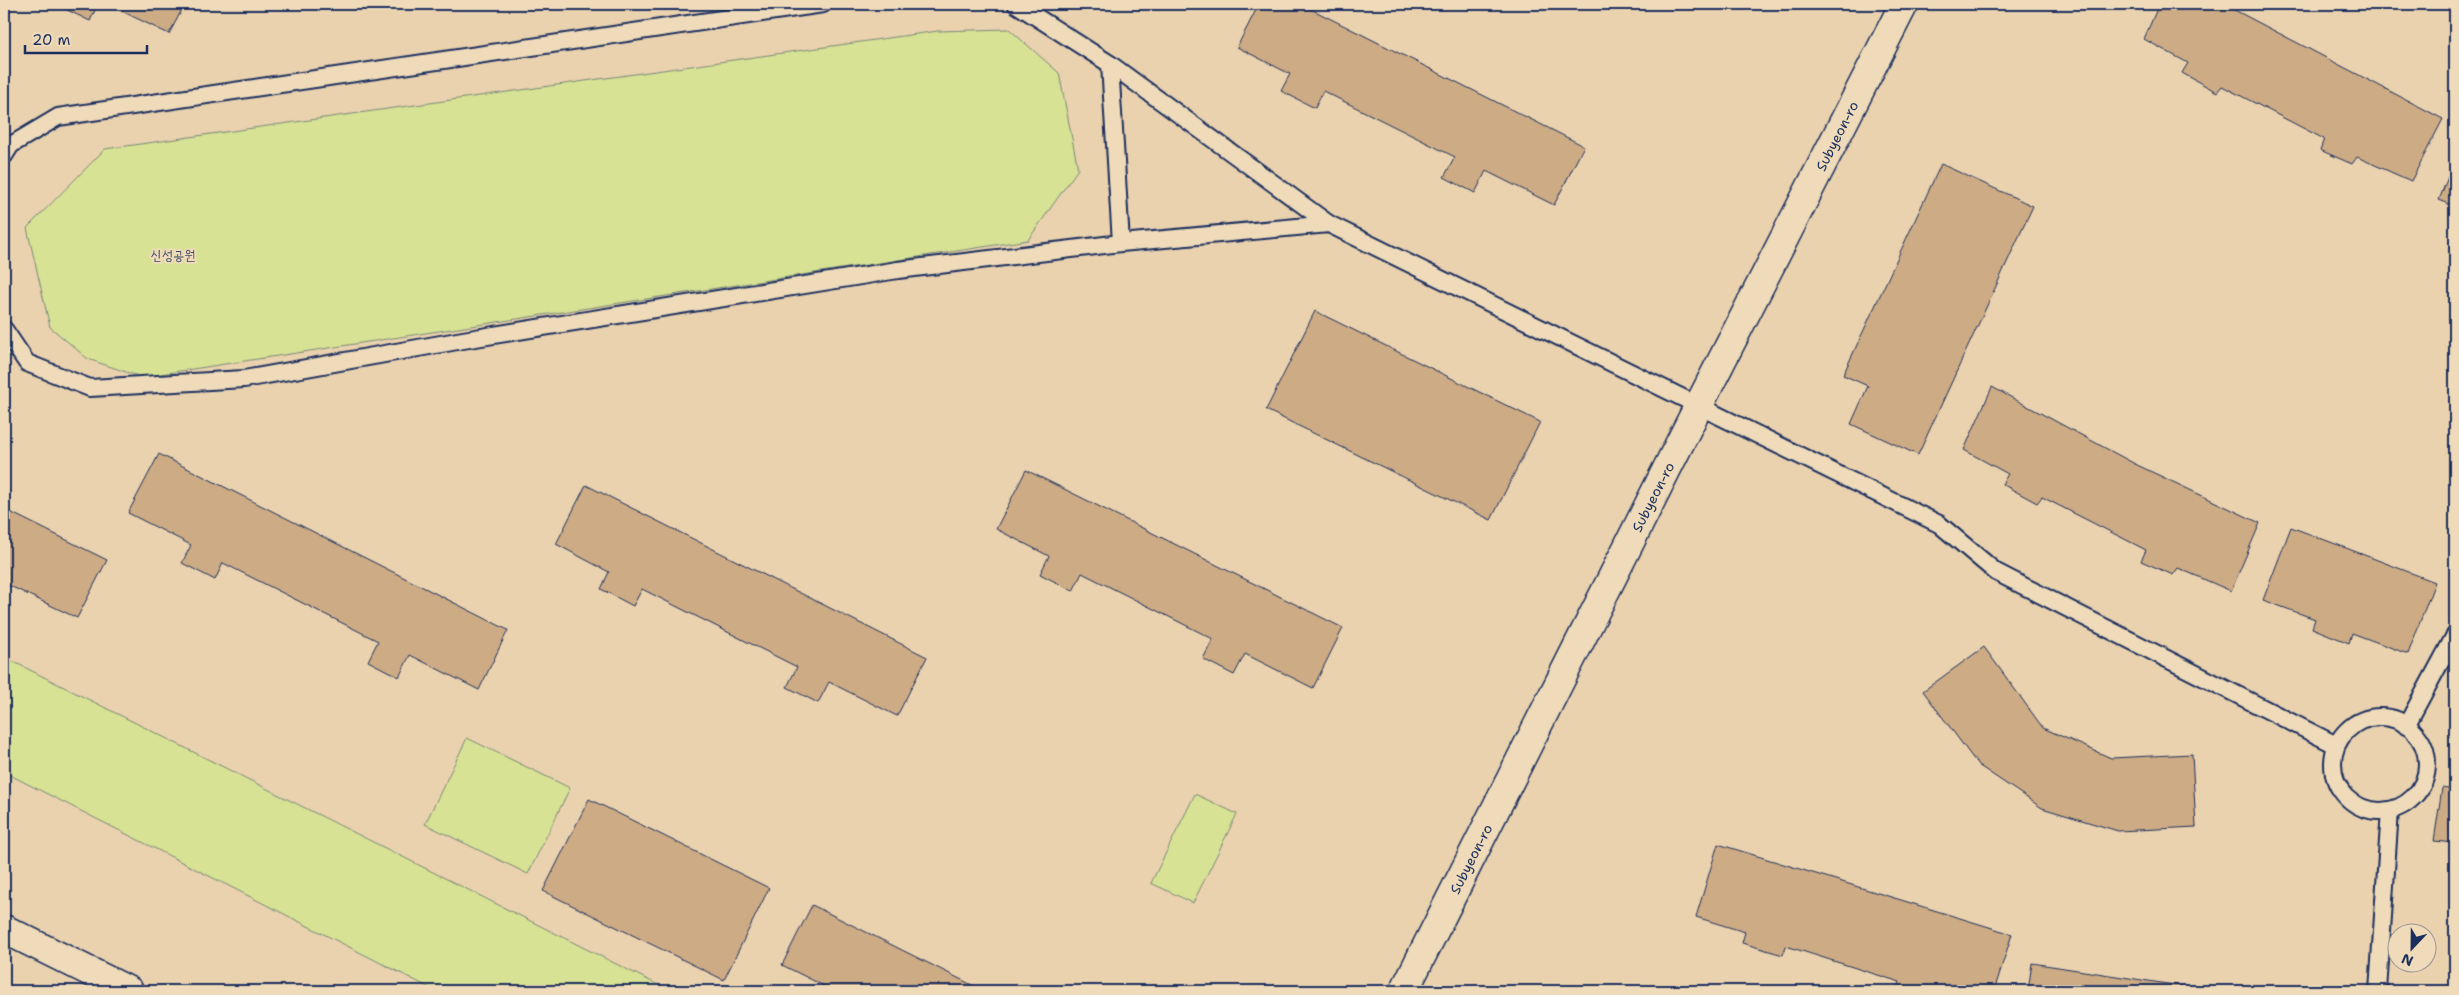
<svg xmlns="http://www.w3.org/2000/svg" width="2459" height="995" viewBox="0 0 2459 995" font-family="'Shantell Sans','Poor Story',sans-serif">
<rect width="100%" height="100%" fill="#ead2af"/>
<filter id="ink" filterUnits="userSpaceOnUse"><feTurbulence type="fractalNoise" baseFrequency=".02" numOctaves="2"/><feDisplacementMap in="SourceGraphic" scale="10" xChannelSelector="R" yChannelSelector="G"/><feConvolveMatrix kernelMatrix="1 2 1 2 8 2 1 2 1" color-interpolation-filters="sRGB"/></filter>
<g filter="url(#ink)">
<g fill="#d7e294" stroke="#798879">
<path d="M1009 29 1059 73 1078 169 1028 240 141 377 88 359 50 327 27 228 105 149 938 31Z"/>
<path d="M4 657 670 991H436L4 772Z"/>
<path d="M467 738 570 788 528 874 425 824Z"/>
<path d="M1195 794 1237 814 1193 903 1151 883Z"/>
</g>
<g fill="#cdab84" stroke="#1b2f5e">
<path d="M60 4H98L90 21 59 6Z"/>
<path d="M107 4H185L169 34Z"/>
<path d="M1259 4H1301L1584 146 1554 205 1486 171 1475 193 1444 177 1455 157 1323 91 1315 108 1281 91 1290 74 1237 47Z"/>
<path d="M2159 4H2223L2443 119 2411 181 2357 157 2352 164 2320 150 2324 139 2222 86 2217 92 2182 73 2188 63 2144 39Z"/>
<path d="M2455 159V206L2439 200Z"/>
<path d="M1941 164 2033 206 1918 455 1851 424 1868 386 1843 375Z"/>
<path d="M1315 311 1540 422 1491 520 1266 410Z"/>
<path d="M1992 387 2135 464 2260 523 2231 591 2178 568 2173 575 2141 561 2146 550 2042 497 2037 503 2002 484 2008 474 1964 450Z"/>
<path d="M159 454 508 630 479 690 410 655 399 677 368 661 378 641 223 563 215 580 182 563 191 545 128 513Z"/>
<path d="M1026 470 1343 628 1313 688 1245 654 1234 675 1203 659 1213 639 1082 573 1073 591 1040 574 1049 556 996 529Z"/>
<path d="M586 485 927 657 897 716 829 682 818 703 787 687 797 667 642 589 633 606 601 589 609 572 556 544Z"/>
<path d="M4 509 107 560 77 618 8 585 4 594Z"/>
<path d="M2291 527 2435 582 2408 654 2352 633 2349 643 2312 628 2315 619 2263 600Z"/>
<path d="M1984 647 2043 728 2111 758 2192 754 2196 827 2118 831 2042 808 1978 765 1923 691Z"/>
<path d="M2442 788 2455 790V843L2434 841Z"/>
<path d="M589 799 769 888 724 980 543 891Z"/>
<path d="M1718 844 2012 934 1994 991H1897L1900 982 1786 946 1783 955 1742 943 1745 932 1696 917Z"/>
<path d="M812 905 984 991H834L782 965Z"/>
<path d="M2032 963 2213 991H2028Z"/>
</g>
<g fill="none" stroke-linecap="round" stroke-linejoin="round">
<defs>
<g id="service">
<path d="M1016 4 1110 64 1121 243"/>
<path d="M1110 64 1329 224"/>
<path d="M4 156 11 145 58 117 823 4"/>
<path d="M4 329 27 363 90 388 244 379 463 340 898 270 1121 243 1329 224 1939 524 1996 572 2336 745"/>
<circle cx="2380" cy="764" r="47"/>
<path d="M2406 726 2455 635"/>
<path d="M2378 991 2390 810"/>
</g>
<g id="secondary">
<path d="M4 929 129 991"/>
<path d="M1404 991 1699 405 1904 4"/>
</g>
</defs>
<use href="#service" stroke="#1b2f5e" stroke-width="20"/>
<use href="#secondary" stroke="#1b2f5e" stroke-width="31"/>
<use href="#service" stroke="#efdbb9" stroke-width="16"/>
<use href="#secondary" stroke="#efdbb9" stroke-width="28"/>
</g>
</g>
<g text-anchor="middle" stroke-width="4" stroke-linejoin="round" paint-order="stroke">
<g font-size="14" fill="#1b2f5e" stroke="#efdbb9">
<text transform="translate(1837 136) rotate(-63)" y="5">Subyeon-ro</text>
<text transform="translate(1653 497) rotate(-63)" y="5">Subyeon-ro</text>
<text transform="translate(1471 859) rotate(-63)" y="5">Subyeon-ro</text>
</g>
<g font-size="14" fill="#374a66" stroke="#efdbb9">
<text x="173" y="260">신성공원</text>
</g>
</g>
<rect width="2459" height="995" fill="none" stroke="#efdbb9" stroke-width="20"/>
<rect x="10" y="10" width="2439" height="975" fill="none" stroke="#1b2f5e" stroke-width="2" filter="url(#ink)"/>
<g transform="translate(2412 948) rotate(202)"><circle r="24" fill="#efdbb9" stroke="#9a9695"/>
<path d="M0-4L9 19L0 12L-9 19Z" fill="#1b2f5e"/>
<text y="-8" font-size="14" font-weight="bold" text-anchor="middle" fill="#1b2f5e">N</text>
</g>
<path d="M25 45v8h122v-8" fill="none" stroke="#1b2f5e" stroke-width="2.5"/>
<text x="32" y="45" font-size="15" fill="#1b2f5e" stroke="#efdbb9" stroke-width="4" paint-order="stroke">20 m</text>
</svg>
